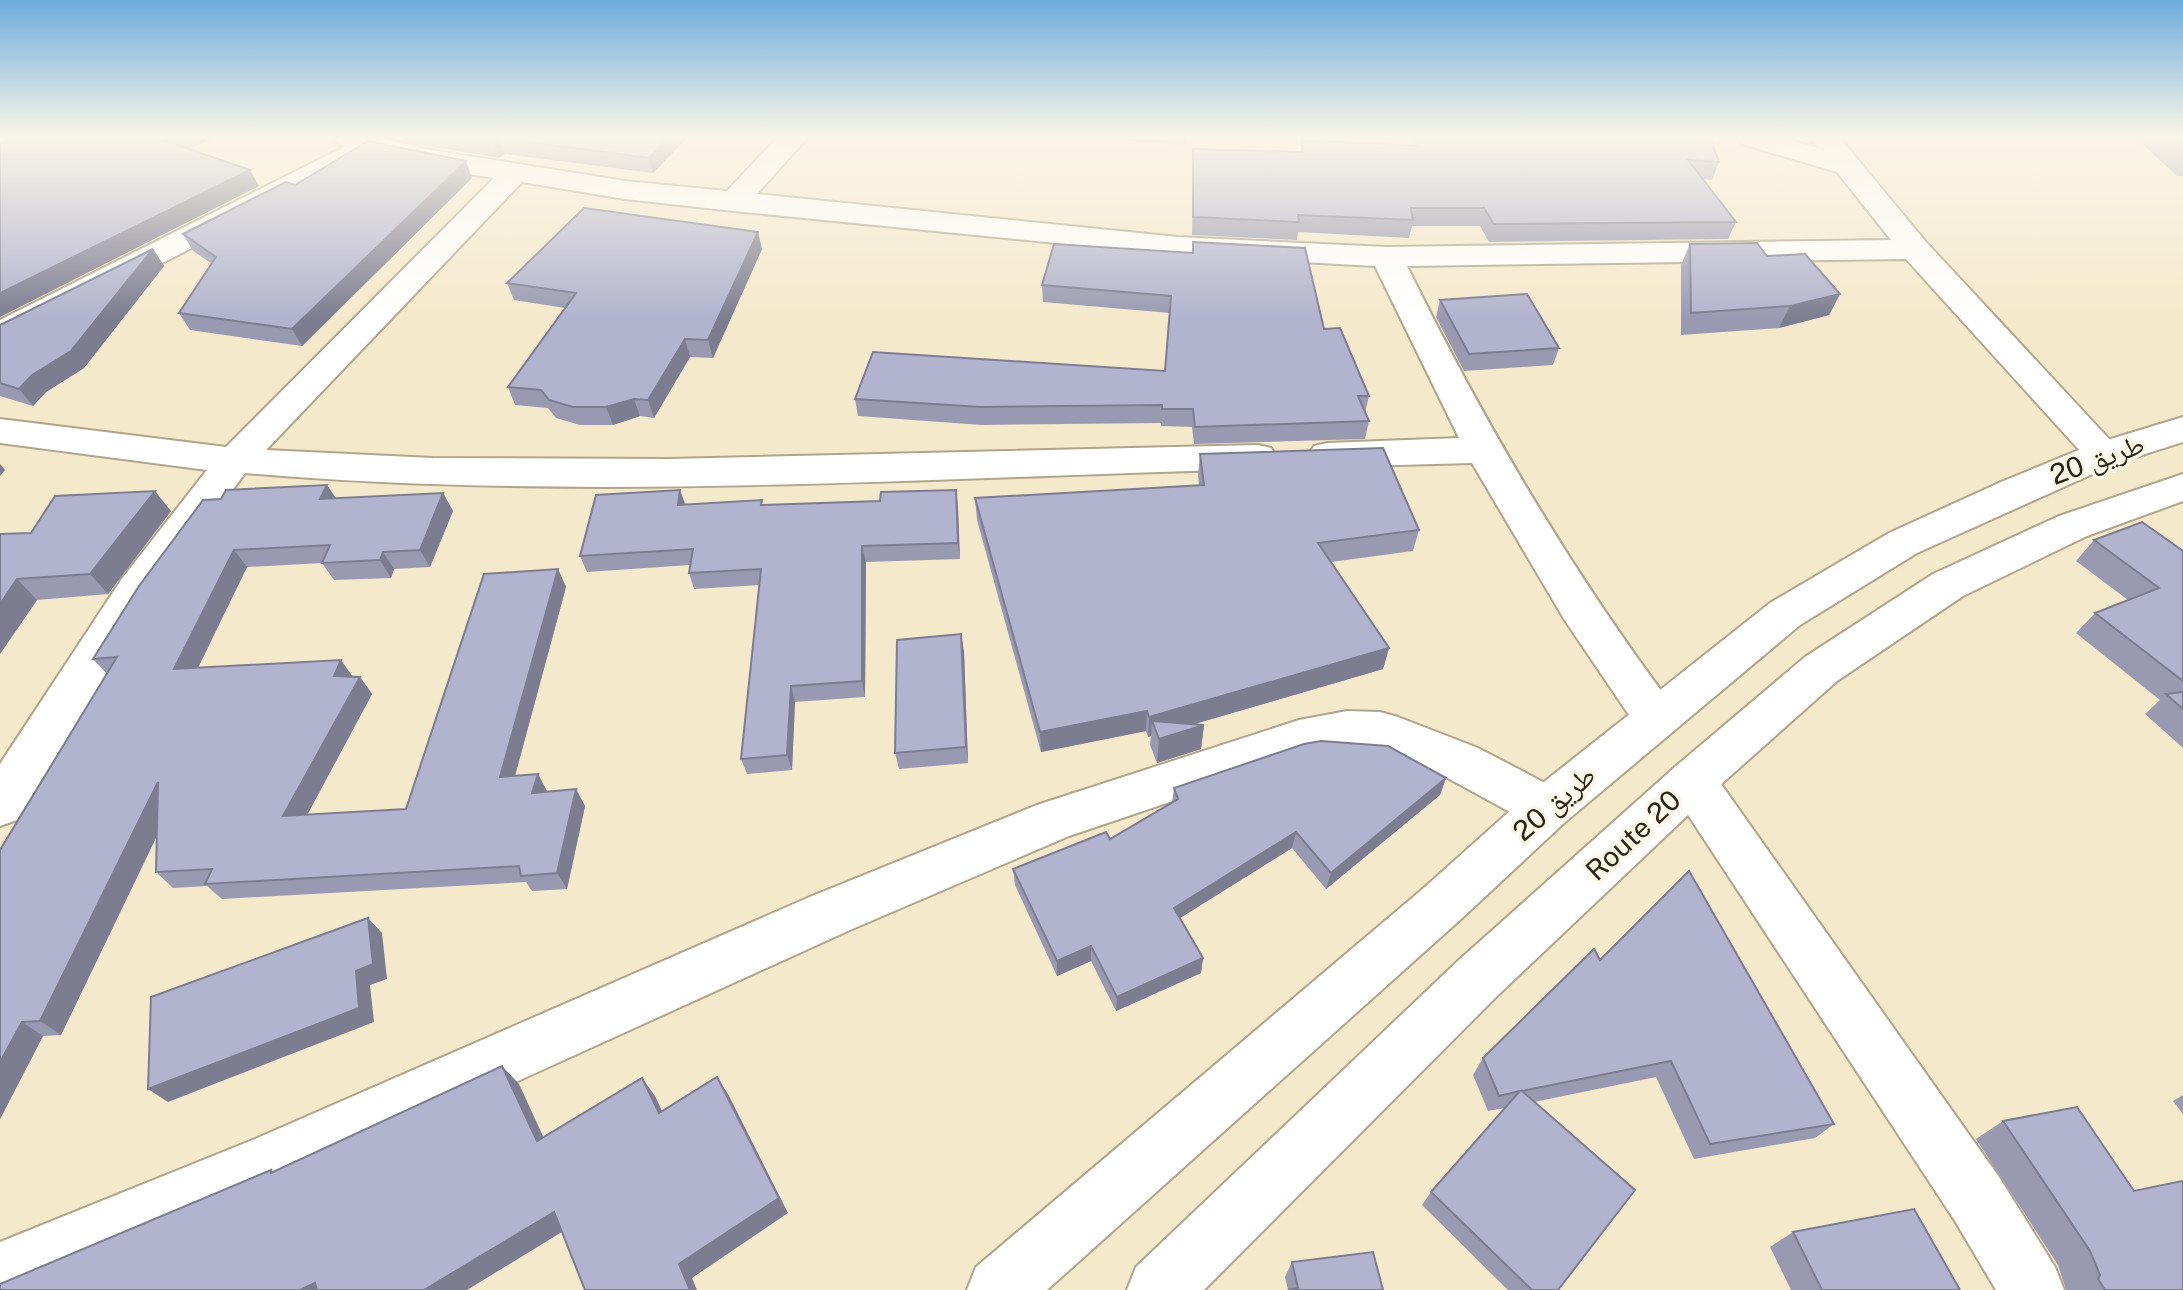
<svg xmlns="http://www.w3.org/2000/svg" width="2183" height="1290" viewBox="0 0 2183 1290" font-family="'Public Sans','Noto Naskh Arabic',sans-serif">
<rect width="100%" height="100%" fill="#f5e9cc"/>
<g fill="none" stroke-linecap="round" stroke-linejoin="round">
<defs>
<g id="street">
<path d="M334 138H382L431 150 625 181 727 191 777 138H807L757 194 1178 237 1387 247 1891 240 1837 172 1742 144 1738 138H1783L1818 148 1811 138H1840L1926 242 2123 454 2117 463 2104 466 2091 463 1906 259 1407 266C1483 421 1568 566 1671 704L1678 717 1671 730 1655 735 1639 730 1564 619 1472 463 1327 467 1314 464 1308 455 1314 446 1327 443 1459 438 1375 266 1178 255 733 211 625 199 522 182 266 450 433 458 669 459 1258 445 1271 448 1277 457 1271 466 1258 469C921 478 581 502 245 473L151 602 17 820 0 826V764L121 580 207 470 0 443V419L226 447 494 178 430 168 375 154 12 340 0 343V320L346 146 338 144Z"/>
<path d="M1347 711 1380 712 1398 717 1478 748 1564 793 1572 808 1564 823 1547 829 1530 823 1444 776 1380 750 1347 749 1300 758 1069 836 850 930 291 1184 38 1290H0V1242L255 1139 812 896 1037 805 1299 720Z"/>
<path d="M1692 761 1709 767 1999 1177 2055 1267 2064 1290H1996L1955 1221 1675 795 1668 781 1675 767Z"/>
</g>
<g id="secondary">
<path d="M2183 417V442L2117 463 1917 553 1800 625 1564 823 1461 919 1047 1290H967L976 1267 1425 887 1530 793 1770 603 1889 533 2001 482 2091 445Z"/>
<path d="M2183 474V501L2087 536 1963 596 1837 681 1709 795 1497 996 1204 1290H1127L1136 1267 1459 960 1675 767 1805 657 1933 574 2059 516Z"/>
</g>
</defs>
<use href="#street" stroke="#b0a58a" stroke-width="4"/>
<use href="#secondary" stroke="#b0a58a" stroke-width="4"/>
<use href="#street" fill="#fff" fill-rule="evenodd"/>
<use href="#secondary" fill="#fff" fill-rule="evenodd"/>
</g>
<g fill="#999ab2">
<path d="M400 138H687L653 173 505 154 499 158 432 147 401 140Z"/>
<path d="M1121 138H1188L1186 145 1121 140Z"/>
<path d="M1414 138H1710L1719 162 1712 180 1703 179 1736 222 1728 239 1489 242 1480 226H1412L1409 238 1298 232 1297 240 1192 235 1193 149 1301 152 1302 140 1414 146Z"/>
<path d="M2136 138H2183V176H2177Z"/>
<path d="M472 178 302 346 190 330 179 313 211 263 193 251 183 234 295 185Z"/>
<path d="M1193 242 1324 329 1369 396 1365 413 1369 421 1365 439 1194 444 1192 427 1161 426V423L982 425 858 416 855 399 1165 371 1170 313 1043 302 1042 285 1192 253Z"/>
<path d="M1690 244 1767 256 1840 294 1829 315 1779 328 1681 335V265Z"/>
<path d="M153 249 164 266 84 368 46 392 33 406 0 396V325Z"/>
<path d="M762 249 713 358 690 357 654 418 640 416 613 425H580L556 418 548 408 515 405 508 387 565 308 514 300 507 283Z"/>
<path d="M1440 300 1559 348 1553 365 1464 371 1436 317Z"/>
<path d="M1200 454 1419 530 1413 551 1331 562 1389 648 1383 669 1194 724 1204 725 1201 749 1157 763 1150 745 1151 736 1148 737 1146 731 1041 752 977 520 975 498 1199 486 1198 475Z"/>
<path d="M327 485 336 498 443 493 453 511 430 567 394 569 391 578 334 580 322 563 247 567 198 668 360 677 372 694 307 815 406 809 558 569 566 587 515 776 538 774 547 792 576 789 585 806 567 889 532 891 526 882 222 899 207 886 173 888 156 872 157 836 61 1035 43 1036 0 1119V850L107 674 93 659 221 499Z"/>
<path d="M956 490 960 559 866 562 865 697 795 702 792 770 747 774 741 759 760 585 694 589 689 573 690 565 587 572 580 556 685 504 763 505 880 501Z"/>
<path d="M171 511 108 594 37 600 0 654V534L31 533Z"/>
<path d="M2094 540 2183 551V748L2145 714 2160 700 2076 633 2095 613 2128 600 2076 561Z"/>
<path d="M961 634 964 652 968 763 899 769 895 753Z"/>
<path d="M1446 778 1440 795 1326 889 1292 848 1180 918 1203 958 1201 973 1116 1011 1091 961 1057 976 1015 885 1013 869 1110 839 1172 803 1174 788Z"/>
<path d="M1600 960 1834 1124 1815 1138 1694 1159 1656 1077 1534 1102 1558 1290H1508L1422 1205 1431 1192 1505 1108 1488 1111 1473 1075 1483 1058Z"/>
<path d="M2183 1095V1114L2173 1101Z"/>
<path d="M2003 1121 2134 1191 2183 1290H2066L2058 1265 1976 1139Z"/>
<path d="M1793 1232 1960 1290H1791L1770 1247Z"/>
<path d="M1292 1262 1383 1290H1288L1285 1277Z"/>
</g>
<g fill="#7d7d91">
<path d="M167 138H214L173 156 163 140Z"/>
<path d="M499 138 505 154 499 158 493 142Z"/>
<path d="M668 138H687L653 173 649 158Z"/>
<path d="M466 161 472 178 302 346 292 329Z"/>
<path d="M250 170 259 186 0 317V293Z"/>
<path d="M758 232 762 249 713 358 708 340Z"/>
<path d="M153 249 164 266 84 368 46 392 33 406 19 389Z"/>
<path d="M1840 294 1829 315 1779 328 1790 306Z"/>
<path d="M685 339 690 357 654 418 648 400Z"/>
<path d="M634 399 640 416 613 425 606 407Z"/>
<path d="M0 464 5 470 0 476Z"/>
<path d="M327 485 338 502 320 499Z"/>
<path d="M680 490 686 506 678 505Z"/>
<path d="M956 490 958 506 960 559 958 543Z"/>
<path d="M155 491 171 511 108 594 90 574Z"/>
<path d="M443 493 453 511 430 567 420 550Z"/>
<path d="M862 546 866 562 865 697 862 681Z"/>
<path d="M234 550 247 567 189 686 174 669Z"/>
<path d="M383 552 394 569 391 578 380 560Z"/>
<path d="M558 569 566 587 510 794 500 777Z"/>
<path d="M17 579 37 600 0 654V604Z"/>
<path d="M961 634 964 652 968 763 966 747Z"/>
<path d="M1389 648 1383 669 1157 735 1152 721 1151 736 1148 737 1149 717Z"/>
<path d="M341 660 353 677 334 676Z"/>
<path d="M360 677 372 694 298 832 283 816Z"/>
<path d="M791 686 795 702 792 770 787 755Z"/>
<path d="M1147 711 1146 731 1041 752 1040 732Z"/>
<path d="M1204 725 1201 749 1157 763 1159 739Z"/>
<path d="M538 774 547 791 542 809 532 793Z"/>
<path d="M1446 778 1440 795 1326 889 1331 873Z"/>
<path d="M158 782 175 798 61 1035 40 1021Z"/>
<path d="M576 789 585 806 567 889 557 873Z"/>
<path d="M1296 832 1292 848 1172 923 1174 908Z"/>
<path d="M368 918 382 933 387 979 370 985 374 1022 168 1102 148 1089 356 971Z"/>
<path d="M1091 946V961L1057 976V961Z"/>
<path d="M1203 958 1201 973 1116 1011 1117 997Z"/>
<path d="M22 1022 43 1036 0 1119V1062Z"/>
<path d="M502 1066 519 1084 553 1158 537 1141Z"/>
<path d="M717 1077 728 1094 788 1213 692 1278 697 1290H690L679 1264Z"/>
<path d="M642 1078 655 1096 671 1130 659 1113Z"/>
<path d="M554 1212 570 1227 467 1290H424Z"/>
<path d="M315 1283 328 1290H300Z"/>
</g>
<g fill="#b2b3cf" stroke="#7d7d91" stroke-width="2">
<path d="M15 138H167L163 140 250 170 0 293V144Z"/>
<path d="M467 138H668L649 158 499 138 493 142Z"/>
<path d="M1418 138H1710L1719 162 1688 160 1736 222 1494 224 1484 208H1411L1413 220 1298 215 1299 222 1193 217V149L1303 152 1302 140 1418 146Z"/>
<path d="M368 141 466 161 292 329 179 313 216 257 183 234 286 182 295 185Z"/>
<path d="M584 208 758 232 708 340 685 339 648 400 634 399 606 407H573L549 400 541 390 508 387 576 293 507 283Z"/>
<path d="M1193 242 1305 248 1324 329 1340 328 1369 396H1358L1369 421 1195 427 1193 409H1162V405L981 407 855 399 873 352 1165 371 1171 296 1042 285 1054 244 1193 253Z"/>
<path d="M1757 243 1767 256 1805 254 1840 294 1790 306 1691 313 1690 244Z"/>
<path d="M153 249 71 351 32 375 19 389 0 383V325Z"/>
<path d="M1527 294 1559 348 1469 354 1440 300Z"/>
<path d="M1383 448 1419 530 1318 543 1389 648 1149 717 1147 711 1040 732 975 498 1204 485 1200 454Z"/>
<path d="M327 485 320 499 443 493 420 550 383 552 380 560 322 563 330 545 234 550 174 669 341 660 334 676 360 677 283 816 406 809 484 574 558 569 500 777 538 774 532 793 576 789 557 873 521 876 519 866 205 884 212 869 156 872 158 782 40 1021 22 1022 0 1062V850L117 657 93 659 139 586 203 500 221 499 226 490Z"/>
<path d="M680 490 678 505 762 500 761 505 880 501 881 492 956 490 958 543 862 546V681L791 686 787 755 741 759 761 569 689 573 693 549 580 556 596 495Z"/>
<path d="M155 491 90 574 17 579 0 604V534L31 533 55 496Z"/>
<path d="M2142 522 2183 551V681L2095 613 2159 588 2094 540Z"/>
<path d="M961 634 966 747 895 753 897 640Z"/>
<path d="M2183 692V709L2166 694Z"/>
<path d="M1152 721 1204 725 1159 739Z"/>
<path d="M1321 741 1388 746 1446 778 1331 873 1296 832 1174 908 1203 958 1117 997 1091 946 1057 961 1013 869 1106 832 1110 839 1178 799 1174 788 1304 744Z"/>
<path d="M1689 871 1834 1124 1710 1144 1671 1061 1522 1091 1635 1190 1558 1290H1532L1431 1192 1520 1091 1499 1096 1483 1058 1594 949 1600 960Z"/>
<path d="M368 918 373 964 356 971 359 1008 148 1089 151 997Z"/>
<path d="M502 1066 537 1141 642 1078 659 1113 717 1077 779 1198 679 1264 690 1290H585L554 1212 424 1290H317L315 1283 300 1290H0V1284L271 1170V1173Z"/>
<path d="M2077 1107 2134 1191 2182 1181 2183 1182V1290H2105L2098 1279 2100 1275 2090 1251 2003 1121Z"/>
<path d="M1914 1209 1960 1290H1822L1793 1232Z"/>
<path d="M1373 1252 1383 1290H1288L1298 1288 1292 1262Z"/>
</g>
<linearGradient id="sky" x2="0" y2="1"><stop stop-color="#6eacdc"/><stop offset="0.43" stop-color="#faf5e8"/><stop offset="1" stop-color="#faf5e8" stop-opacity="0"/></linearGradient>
<rect width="2183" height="319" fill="url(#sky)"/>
<g text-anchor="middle" stroke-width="7" stroke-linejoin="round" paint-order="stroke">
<g font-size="28" fill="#282419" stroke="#fdf6e5">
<text transform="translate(2097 459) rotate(-20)" y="10">طريق 20</text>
<text transform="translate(1554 803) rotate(-41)" y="10">طريق 20</text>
<text transform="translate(1633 835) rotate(-43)" y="10">Route 20</text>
</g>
</g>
</svg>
